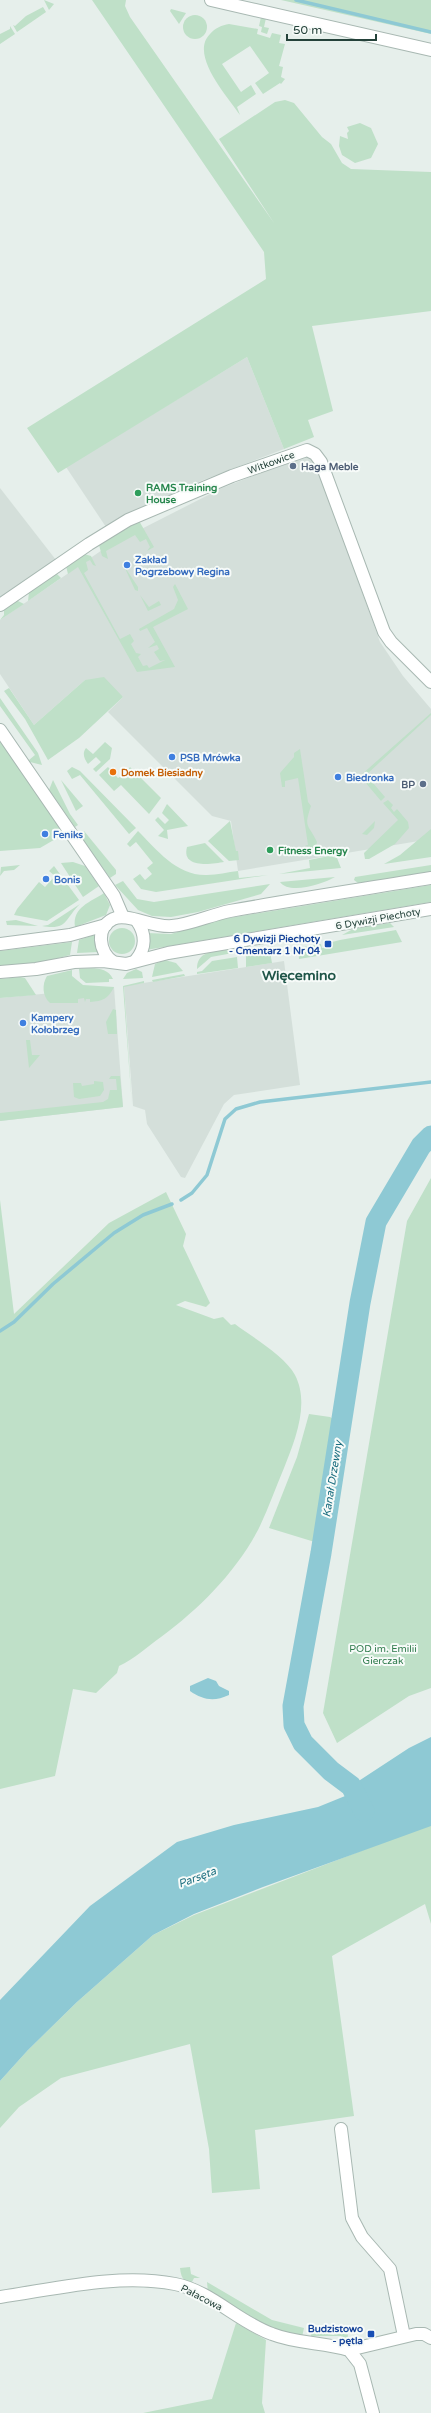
<svg xmlns="http://www.w3.org/2000/svg" width="431" height="2413" viewBox="0 0 431 2413" font-family="'Varela Round',sans-serif">
<rect width="100%" height="100%" fill="#e6efeb"/>
<g fill="#d4dfda">
<path d="M247 357 284 449 201 481 106 527 66 467Z"/>
<path d="M302 457H309L313 462 323 483 380 642 403 676 431 709V839L238 871 231 821 212 816 108 712 123 697 85 680 34 725 0 674V620L108 546 222 488Z"/>
<path d="M0 488 56 560 0 598Z"/>
<path d="M284 961 300 1085 234 1095 224 1104 185 1178 181 1177 147 1124 145 1110 133 1106 124 986Z"/>
<path d="M114 987 123 1107 0 1121V998Z"/>
</g>
<g fill="#bfe0c8">
<path d="M44 0 54 4 49 10Z"/>
<path d="M92 0H126L125 6 130 17 274 223 219 139 275 102 285 100 294 103 322 137 331 144 342 163 351 169 431 172V311L312 326 333 411 308 420 314 437 284 449 247 357 58 473 27 428 266 279 264 252Z"/>
<path d="M281 0H431V34Z"/>
<path d="M43 7 46 12 17 32 13 25 15 26 26 16Z"/>
<path d="M171 9 186 13 179 24 170 11Z"/>
<circle cx="195" cy="27" r="12"/>
<path d="M261 17 266 18 264 27 269 28 267 34 261 32 262 27 259 26Z"/>
<path d="M229 24 258 29 257 34 270 38 272 33 281 35 279 43 285 44 279 66 283 67 281 77 285 79 281 84 280 83 263 94 255 83 269 73 250 46 222 64 241 92 251 85 256 94 237 107 240 115C228 97 189 55 210 34 215 28 222 25 229 24Z"/>
<path d="M10 26 15 34 0 44V34L10 29Z"/>
<path d="M360 123 371 128 378 144 371 158 355 163 342 155 339 146 340 136 348 139 347 133 349 131 347 127Z"/>
<path d="M138 519 154 547 147 551 150 547 146 539 140 542 135 535 106 551 108 559 102 556 99 545Z"/>
<path d="M84 554 91 556 96 566 93 565 90 560 86 562 88 570 84 573 120 639 130 634 134 641 131 644 136 653 141 654 138 657 143 666 147 665 149 668 165 660 160 661 154 652 159 649 157 645 148 648 155 642 147 628 140 631 139 629 174 609 178 600 173 587 175 584 188 609 153 627 175 667 137 672 78 567 68 574 66 566Z"/>
<path d="M124 566 138 587V591L135 590Z"/>
<path d="M56 573 61 578 28 601 29 592Z"/>
<path d="M140 595 149 607 159 601 161 605 148 611Z"/>
<path d="M16 600 24 604 0 620 4 615V609Z"/>
<path d="M104 677 123 697 79 738 48 760 25 719 4 691 9 688 34 725 85 680Z"/>
<path d="M0 698 38 753 42 765 30 762 29 760 35 755 0 706Z"/>
<path d="M431 713V715L366 775 385 797 381 801 360 776Z"/>
<path d="M0 741 64 834 40 848 0 851Z"/>
<path d="M105 742 112 748 110 759 96 772 93 769 101 762 96 757 88 764C84 759 82 753 86 748L93 754Z"/>
<path d="M300 749 308 802 311 806C303 829 309 824 317 842L316 847 313 849 305 845H308L298 778 285 781V787H282L280 773 294 757V753Z"/>
<path d="M72 767 80 771 136 828 129 834 80 775 72 779 67 771Z"/>
<path d="M108 767 118 778 125 774 130 767 161 798 149 814 121 785 114 791 99 775Z"/>
<path d="M53 780 70 814 78 825 75 827 49 790Z"/>
<path d="M61 780 83 806 76 811Z"/>
<path d="M388 800 393 805 391 808 394 812 397 809 408 822 409 828 395 844 369 859H365L364 853 398 820 383 803Z"/>
<path d="M167 804 188 826 167 830 168 839 158 836 164 830 155 820 158 817 165 824 169 820 162 813Z"/>
<path d="M230 821 236 851H238L239 860 229 861 208 841Z"/>
<path d="M375 821 374 828 367 835 362 834Z"/>
<path d="M431 829V857L384 864 400 855Z"/>
<path d="M84 831 116 870V874L110 878 78 833Z"/>
<path d="M138 831C157 850 177 876 207 875 217 875 228 872 238 871L239 878 268 875 156 892 141 889 133 879 140 874 145 880 152 874 147 868 153 863 136 842 130 847 127 844Z"/>
<path d="M205 843 224 862C212 864 181 869 187 847Z"/>
<path d="M329 856 337 858 341 868 279 874 310 868 309 860Z"/>
<path d="M73 862 85 866 99 886 83 897 61 863Z"/>
<path d="M20 865 14 870 4 871 0 876 1 867Z"/>
<path d="M431 865V872L358 883 354 880 355 877Z"/>
<path d="M54 866 79 900 47 921 14 915 17 909 39 882 45 887 55 876 49 871Z"/>
<path d="M335 877C323 884 289 895 280 882Z"/>
<path d="M123 881 137 899 154 902 270 884 261 894 198 912 171 917 152 916 138 910 115 885Z"/>
<path d="M431 885V902L146 950 147 933 171 934 217 920Z"/>
<path d="M104 893 110 905 106 915 75 927C72 907 91 902 104 893Z"/>
<path d="M80 904C65 918 68 931 42 926L48 925Z"/>
<path d="M16 920 38 926 7 925 6 921Z"/>
<path d="M390 923 394 927 342 935 353 929Z"/>
<circle cx="122" cy="941" r="13"/>
<path d="M396 930 402 942 299 959 298 948 321 944 322 948 333 946 332 942 340 940Z"/>
<path d="M97 934 99 952 77 953 79 940Z"/>
<path d="M72 942 70 955 43 962 0 966V951Z"/>
<path d="M226 950 233 953 211 957 197 969C197 951 213 952 226 950Z"/>
<path d="M270 952 272 963 246 967V956Z"/>
<path d="M237 957 238 968 197 974V972L202 971 212 961Z"/>
<path d="M165 960 176 963 183 971 152 977 155 964Z"/>
<path d="M79 969C91 968 107 966 113 979H109V982L86 983 80 978Z"/>
<path d="M136 969 142 972 143 978 123 979 127 973Z"/>
<path d="M72 970V976L83 985 114 987C108 999 103 1001 90 1002V999H86L85 1002 84 998 78 999V1003H50C42 996 42 984 47 976Z"/>
<path d="M184 974 185 976 153 982 152 980Z"/>
<path d="M20 977 25 978 36 995 0 998V979Z"/>
<path d="M144 981V983L124 987 132 1106 123 986Z"/>
<path d="M113 1009 116 1010 117 1034H108L106 1022Z"/>
<path d="M26 1040H30L32 1055H40L29 1068Z"/>
<path d="M111 1076H120L123 1107 0 1121V1113L103 1102 108 1099 110 1090H117L116 1079H109Z"/>
<path d="M94 1081 103 1082 104 1090 100 1096 79 1099 74 1097 73 1083H81L82 1086 94 1084Z"/>
<path d="M431 1178V1688L409 1696 337 1743 323 1713 407 1221Z"/>
<path d="M166 1192 186 1234 183 1246 210 1303 206 1307 185 1301 176 1305 214 1319 223 1317 231 1325 235 1324C252 1337 285 1356 295 1375 310 1404 295 1440 284 1468 275 1489 268 1510 258 1530 235 1573 200 1608 161 1637 147 1647 134 1659 119 1666L117 1673 96 1693 73 1689 55 1776 0 1789V1200L14 1314 109 1223Z"/>
<path d="M309 1414 330 1417 335 1420 318 1543 269 1528 297 1457Z"/>
<path d="M431 1824V1924L425 1904 332 1956 354 2116 255 2130 260 2189 212 2193 209 2149 190 2044 61 2078 19 2107 0 2128V2081L28 2050 77 2002 153 1935 194 1915Z"/>
<path d="M190 2267 191 2274 200 2278H194L192 2282 198 2285 196 2287C186 2283 181 2280 180 2268Z"/>
<path d="M207 2282 272 2320 304 2328 302 2337 262 2325 208 2293Z"/>
<path d="M236 2323 266 2340 262 2403 265 2413H143L212 2399Z"/>
<path d="M310 2329 333 2335 347 2332 349 2340 341 2336H311Z"/>
</g>
<g fill="#8ec9d4">
<path d="M208 1678 216 1681 219 1686 229 1691V1695C214 1702 203 1700 190 1691V1686Z"/>
<path d="M431 1737V1826L263 1887 194 1914 153 1935 77 2002 28 2050 0 2081V2000L90 1906 177 1842 234 1825 318 1807 350 1794 351 1786 409 1748Z"/>
</g>
<g fill="none" stroke-linecap="round" stroke-linejoin="round">
<g stroke="#8ec9d4" stroke-width="3.5">
<path d="M296 0 431 32"/>
<path d="M181 1200 192 1193 207 1175 225 1119 236 1109 260 1102 431 1082"/>
<path d="M0 1331 14 1322 53 1284 114 1233 143 1215 172 1204"/>
</g>
<path stroke="#8ec9d4" stroke-width="21" d="M364 1811 351 1786 331 1771 303 1743 294 1725 293 1706 321 1553 360 1303 376 1222 421 1146 431 1136"/>
<defs>
<g id="minor">
<path d="M211 0 431 50"/>
<path d="M0 605 89 544 128 520 232 476 307 450 315 454 321 462 384 632 391 642 431 682"/>
<path d="M0 730 114 896 123 917"/>
<path d="M341 2129 352 2218 362 2237 390 2269 404 2336"/>
<path d="M0 2297C56 2289 118 2273 175 2284 211 2291 238 2322 272 2334 297 2344 324 2342 349 2350L360 2364 373 2413"/>
<path d="M349 2350 416 2334H424L431 2338"/>
</g>
<g id="tertiary">
<path d="M0 944 70 935 106 925"/>
<path d="M136 960C146 948 146 934 137 921"/>
<path d="M113 962C99 952 95 928 113 919 127 912 152 928 172 926 192 924 210 915 230 911 297 899 364 889 431 878"/>
<path d="M0 972 36 969 74 962 103 961 126 964 168 953 431 909"/>
</g>
</defs>
<use href="#minor" stroke="#a8b8b2" stroke-width="14"/>
<use href="#tertiary" stroke="#a8b8b2" stroke-width="14"/>
<use href="#minor" stroke="#fff" stroke-width="12"/>
<use href="#tertiary" stroke="#fff" stroke-width="12"/>
</g>
<g fill="#5c6f8a" stroke="#f7fbf9" stroke-width="1.5">
<circle cx="293" cy="466" r="4"/>
<circle cx="423" cy="784" r="4"/>
</g>
<g fill="#2e9e5b" stroke="#f7fbf9" stroke-width="1.5">
<circle cx="138" cy="493" r="4"/>
<circle cx="270" cy="850" r="4"/>
</g>
<g fill="#3f7fe0" stroke="#f7fbf9" stroke-width="1.5">
<circle cx="127" cy="565" r="4"/>
<circle cx="172" cy="757" r="4"/>
<circle cx="338" cy="777" r="4"/>
<circle cx="45" cy="834" r="4"/>
<circle cx="46" cy="879" r="4"/>
<circle cx="23" cy="1023" r="4"/>
</g>
<circle fill="#e8710a" stroke="#f7fbf9" stroke-width="1.5" cx="113" cy="772" r="4"/>
<g fill="#1a4fb4" stroke="#f7fbf9" stroke-width="1.5">
<rect x="324" y="940" width="8" height="8" rx="2"/>
<rect x="367" y="2330" width="8" height="8" rx="2"/>
</g>
<g text-anchor="middle" stroke-width="4" stroke-linejoin="round" paint-order="stroke">
<g font-size="10" fill="#24423a" stroke="#f7fbf9">
<text transform="translate(271 462) rotate(-20)" y="4">Witkowice</text>
<text transform="translate(378 918) rotate(-10)" y="4">6 Dywizji Piechoty</text>
<text transform="translate(202 2297) rotate(27)" y="4">Pałacowa</text>
</g>
<g font-size="10" font-weight="bold" fill="#4e5e75" stroke="#f7fbf9" text-anchor="start">
<text x="301" y="470">Haga Meble</text>
<text x="415" y="788" text-anchor="end">BP</text>
</g>
<g font-size="10" font-weight="bold" fill="#27864d" stroke="#f7fbf9" text-anchor="start">
<text x="146" y="491">RAMS Training<tspan x="146" dy="12">House</tspan></text>
<text x="278" y="854">Fitness Energy</text>
</g>
<g font-size="10" font-weight="bold" fill="#366cbe" stroke="#f7fbf9" text-anchor="start">
<text x="135" y="563">Zakład<tspan x="135" dy="12">Pogrzebowy Regina</tspan></text>
<text x="180" y="761">PSB Mrówka</text>
<text x="346" y="781">Biedronka</text>
<text x="53" y="838">Feniks</text>
<text x="54" y="883">Bonis</text>
<text x="31" y="1021">Kampery<tspan x="31" dy="12">Kołobrzeg</tspan></text>
</g>
<g font-size="10" font-weight="bold" fill="#c56008" stroke="#f7fbf9" text-anchor="start">
<text x="121" y="776">Domek Biesiadny</text>
</g>
<g font-size="10" font-weight="bold" fill="#164399" stroke="#f7fbf9" text-anchor="end">
<text x="320" y="942">6 Dywizji Piechoty<tspan x="320" dy="12">- Cmentarz 1 Nr 04</tspan></text>
<text x="363" y="2332">Budzistowo<tspan x="363" dy="12">- pętla</tspan></text>
</g>
<g font-size="10" fill="#2d7a4b" stroke="#f7fbf9">
<text x="383" y="1652">POD im. Emilii<tspan x="383" dy="12">Gierczak</tspan></text>
</g>
<g font-size="11" font-style="italic" fill="#1c6f80" stroke="#f7fbf9">
<text transform="translate(332 1479) rotate(-81)" y="4">Kanał Drzewny</text>
<text transform="translate(197 1877) rotate(-21)" y="4">Parsęta</text>
</g>
<g font-size="14" font-weight="bold" fill="#1f5548" stroke="#f7fbf9">
<text x="299" y="980">Więcemino</text>
</g>
</g>
<path d="M287 34v6h89v-6" fill="none" stroke="#24423a" stroke-width="2"/>
<text x="293" y="34" font-size="12" fill="#24423a" stroke="#f7fbf9" stroke-width="3" paint-order="stroke">50 m</text>
</svg>
